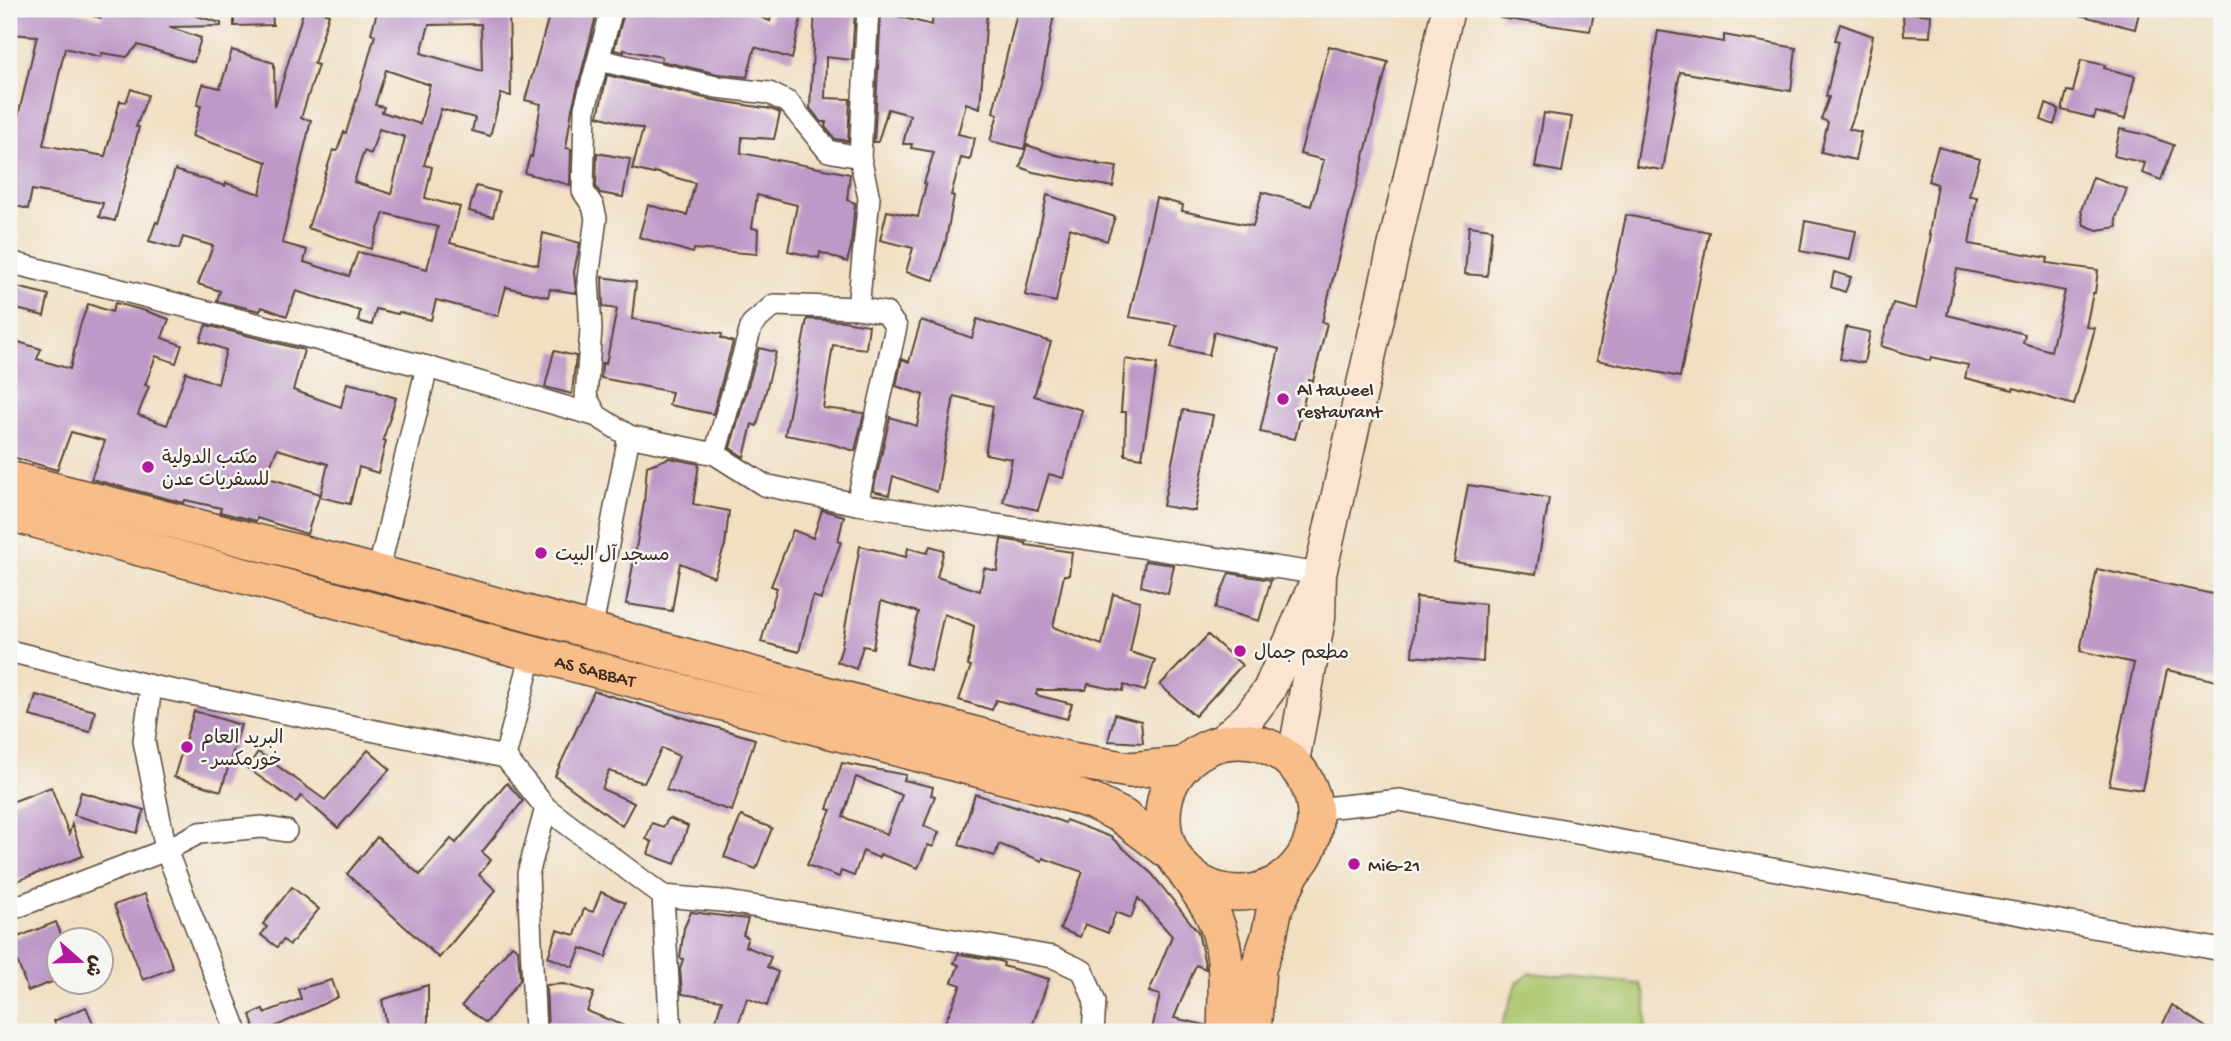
<svg xmlns="http://www.w3.org/2000/svg" width="2231" height="1041" viewBox="0 0 2231 1041" font-family="'Gochi Hand','Playpen Sans Arabic',sans-serif">
<rect width="100%" height="100%" fill="#f6f6f2"/>
<filter id="ink" filterUnits="userSpaceOnUse"><feTurbulence type="fractalNoise" baseFrequency=".0143" numOctaves="2"/><feDisplacementMap in="SourceGraphic" scale="14" xChannelSelector="R" yChannelSelector="G"/><feConvolveMatrix kernelMatrix="1 2 1 2 8 2 1 2 1" color-interpolation-filters="sRGB"/></filter>
<filter id="wash" filterUnits="userSpaceOnUse"><feTurbulence type="fractalNoise" baseFrequency=".00686" numOctaves="4" result="noise"/><feDisplacementMap in="SourceGraphic" scale="28" xChannelSelector="R" yChannelSelector="G"/><feGaussianBlur stdDeviation="1.57" result="paint"/><feColorMatrix in="noise" values="0 0 0 0 0 0 0 0 0 0 0 0 0 0 0 0 0 1.4 0 .05"/><feComposite in="paint" operator="in"/></filter>
<g filter="url(#wash)">
<rect width="100%" height="100%" fill="#f1dfc2"/>
<path fill="#abc56b" stroke="#737844" stroke-width="2" d="M1531 973 1640 984C1648 1000 1647 1014 1645 1032H1499L1517 983Z"/>
<g id="blocks">
<g fill="#be99c7" fill-rule="evenodd">
<path d="M9 9H64L101 18 103 9H173L221 23V26L169 27 201 38 194 62 138 45 127 57 102 53 101 57 65 48 43 145 105 156 120 101 126 102 131 89 148 95 136 127H139L115 221 99 217 103 203 32 190 28 209 9 204V155L37 36 9 34Z"/>
<path d="M234 9H272L273 25 234 26Z"/>
<path d="M304 9H313L329 14 314 64 318 65 301 118 311 120 282 243 307 250 304 262 349 276 358 252 427 269 438 227 384 213 371 249 308 228 333 150 337 151 344 132 346 133 360 88 375 35 371 33 378 9H509L511 96 501 94 490 136 472 131 475 118 441 109 424 165 432 167 425 198 460 207 450 243 538 265 543 233 580 243 574 272 576 293 550 289 548 297 506 287 498 316 436 300 431 320 399 312 398 314 376 309 372 325 358 321 360 311 296 291 287 316 262 307 260 311 217 301 220 291 198 284 213 246 183 237 179 249 149 241 156 222 158 223 175 170 225 186 226 183 260 194 267 162 192 136 201 106 197 105 203 84 220 88 232 50 274 63 275 107ZM481 24 482 71 421 53 429 25ZM386 70 430 85 420 124 382 112 384 107 375 105ZM379 129 405 137 391 194 354 182 364 151 371 154Z"/>
<path d="M551 9H598L572 109 566 148 571 149 570 185 525 173 530 156 532 157 541 104 525 100Z"/>
<path d="M625 9H741L770 21 772 12 776 13 777 9H803L792 59 755 47 747 77 718 74 661 61 662 57 624 50V52L614 50Z"/>
<path d="M815 9H855L852 60 826 57 825 98 850 99 848 141 835 139 825 127 826 122H821L810 108Z"/>
<path d="M933 9H958L987 12 980 108 966 103 958 134 975 138 970 160 961 158 951 195 954 196 946 240 934 280 906 272 913 248 880 240 887 211 918 217 926 184 924 183 934 152 911 148 912 144H903L910 115 888 109 878 142H874L881 12 932 25Z"/>
<path d="M1018 9H1055L1041 84 1024 149 990 141 998 114 993 112Z"/>
<path d="M1501 9H1595L1590 31 1500 18Z"/>
<path d="M2075 9H2140L2135 29 2075 14Z"/>
<path d="M1903 12 1931 15 1930 37 1904 36Z"/>
<path d="M1840 24 1873 36 1857 108 1849 129 1861 132 1855 160 1821 152 1828 122 1821 119 1829 97 1826 96 1839 41 1835 40Z"/>
<path d="M1658 31 1724 42V35L1796 48 1791 91 1680 72 1663 170 1636 166Z"/>
<path d="M1329 46 1388 62 1322 322 1327 323 1313 381 1309 380 1295 439 1260 432 1279 349 1214 332 1209 355 1171 347 1177 325 1129 317 1156 198 1183 205 1182 211 1253 226 1262 192 1311 206 1324 160 1300 154Z"/>
<path d="M2081 60 2105 65 2104 68 2135 76 2125 119 2096 112 2094 118 2062 110 2067 91 2073 92Z"/>
<path d="M607 75 713 100 771 109 780 113 774 139 742 137 741 153 850 174 847 200 855 203 851 247 847 262 820 252 819 258 788 251 797 205 757 195 752 228 758 229 757 254 694 249 693 253 639 237 648 205 687 215 695 183 655 172 654 174 632 169 643 129 598 116Z"/>
<path d="M2046 104 2059 109 2054 125 2041 120Z"/>
<path d="M1544 113 1572 117 1562 172 1535 167Z"/>
<path d="M2120 129 2142 134 2174 145 2161 180 2142 173 2145 163 2114 156Z"/>
<path d="M1027 145 1056 155 1097 163 1096 164 1117 167 1113 187 1033 172 1020 167Z"/>
<path d="M1938 147 1980 159 1969 196 1977 197 1969 244 2048 258 2047 263 2098 270 2095 293H2093L2086 327 2095 328 2074 405 2014 388 2013 390 1965 378 1968 365 1931 357 1930 361 1881 346 1893 303 1916 309 1931 235H1929L1937 184 1928 181ZM1957 269 2065 291 2051 351 2023 343 2025 334 1947 315Z"/>
<path d="M597 153 630 159 623 197 600 193 596 187Z"/>
<path d="M2093 177 2127 189 2116 218 2117 227 2097 230 2084 225 2081 210Z"/>
<path d="M476 186 499 192 493 217 469 211Z"/>
<path d="M1047 195 1115 217 1107 241 1070 228 1056 302 1025 295Z"/>
<path d="M1626 215 1709 232 1680 377 1597 360Z"/>
<path d="M1805 221 1856 231 1850 260 1800 251Z"/>
<path d="M1469 226 1492 229 1487 276 1465 274Z"/>
<path d="M1834 272 1851 277 1845 292 1831 287Z"/>
<path d="M602 277 636 282 632 319 722 334 721 338 733 342 713 414 669 405 672 392 601 378 602 363 606 364 617 309 603 307Z"/>
<path d="M9 285 49 295 44 316 9 307Z"/>
<path d="M115 303 146 311 169 319 162 338 182 345 176 363 156 356 145 385 149 386 138 415 167 425 186 372 218 384 226 350 200 341 206 325 304 350 293 390 341 407 347 383 377 390V392L396 398 383 440 386 441 378 473 359 467 350 504 320 497 328 464 277 449 266 477 320 494 307 534 257 518 256 521 220 512 221 508 185 500 184 503 91 479 105 441 71 432 57 470 9 456V339L41 349 37 359 70 369 80 326 88 304 112 312Z"/>
<path d="M807 319 843 321 869 325 866 349 833 345 823 408 864 413 855 451 824 442 785 435Z"/>
<path d="M977 319 1051 342 1034 396 1082 410 1063 478 1049 474 1038 510 1003 502 1012 459 985 454 993 406 954 396 937 492 893 476 889 495 873 491 890 417 917 426 923 395 896 386 902 359 909 362 921 320 972 338Z"/>
<path d="M1846 327 1870 332 1864 363 1840 359Z"/>
<path d="M759 348 776 352 757 426 752 424 744 457 730 448Z"/>
<path d="M554 351 576 356 572 394 545 387Z"/>
<path d="M1125 359 1157 364 1142 458 1125 455 1126 412H1121Z"/>
<path d="M1183 410 1213 415 1195 511 1163 506Z"/>
<path d="M669 458 699 464 693 504 729 511 725 545 714 577 680 563 672 611 626 604 644 503 647 466Z"/>
<path d="M1468 485 1549 498 1536 574 1454 562Z"/>
<path d="M822 510 844 516 838 541 841 542 821 599 813 596 799 652 761 642 777 588 771 586 793 530 813 538Z"/>
<path d="M1001 539 1026 543V545L1072 552 1069 575H1064L1053 627 1102 645 1113 594 1140 601 1130 652 1155 660 1145 691 1124 685 1123 691 1088 684 1086 690H1037L1036 695 1072 704 1067 719 996 700 992 710 959 700 971 666 968 665 974 626 944 614 931 671 906 664 918 612 881 601 873 648 863 646 856 669 837 662 841 650 860 546 906 557 908 548 927 553 930 546 944 550 937 577 980 591 984 568 997 571Z"/>
<path d="M1145 561 1174 565 1168 594 1141 586Z"/>
<path d="M2097 569 2222 596V682L2167 670 2142 790 2109 785 2134 663 2080 651Z"/>
<path d="M1229 573 1271 580 1259 621 1215 608Z"/>
<path d="M1416 597 1485 604 1483 662 1412 656Z"/>
<path d="M1208 635 1242 665 1195 716 1160 685Z"/>
<path d="M594 691 755 739 732 811 666 790 679 756 662 748 644 783 609 771 602 789 634 803 622 826 555 776Z"/>
<path d="M36 695 95 711 90 732 30 716Z"/>
<path d="M194 711 241 725 221 791 174 777Z"/>
<path d="M1115 714 1141 721 1143 743 1108 741Z"/>
<path d="M368 750 390 769 338 828 301 796 296 802 247 768 258 752 325 800Z"/>
<path d="M842 763 906 775 904 780 933 787 931 795 935 796 924 826 939 832 933 847 928 845 918 868 880 854 879 858 863 851 854 876 841 871 839 877 807 865 831 810 827 809ZM856 777 902 795 887 834 843 817Z"/>
<path d="M507 783 523 801 482 852 491 860 479 875 496 890 439 958 347 874 377 837 420 875 451 839 456 843Z"/>
<path d="M51 787 69 834 72 824 83 856 9 884V803Z"/>
<path d="M81 792 144 810 137 833 74 815Z"/>
<path d="M975 794 1018 808V806L1065 823 1066 820 1111 837 1152 874 1198 932 1206 969 1196 965 1174 1018 1205 1025V1032L1152 1029 1160 995 1149 992 1172 936 1138 898 1131 918 1116 912 1108 933 1085 924 1080 937 1060 929 1083 872 1043 858 1042 861 999 844 995 856 959 845Z"/>
<path d="M741 816 772 828 756 869 724 857Z"/>
<path d="M669 818 688 826 675 864 648 854 652 842 646 839 652 823 663 827Z"/>
<path d="M292 887 319 909 290 945 283 940 277 947 261 935 267 927 263 924Z"/>
<path d="M601 892 625 903 606 957 581 948 573 967 548 957 557 930 575 935 584 909 593 912Z"/>
<path d="M145 894 173 968 143 980 114 905Z"/>
<path d="M691 912 748 919 743 935 748 937 745 946 771 957 767 967 778 972 767 1006 747 998 736 1032H723L713 1029 722 1000 682 994 680 969 683 959 680 958 684 928Z"/>
<path d="M56 922 63 940H60V979L28 991 10 940Z"/>
<path d="M512 945 518 949 520 980 486 1023 462 1005Z"/>
<path d="M958 954 1000 961 1004 963 1003 966 1049 979 1030 1032H962L944 1025 961 985 952 982 959 965 954 963Z"/>
<path d="M332 980 338 997 264 1032H256L250 1015 263 1009 264 1013 301 999 298 989Z"/>
<path d="M564 984 594 993 587 1011 639 1032H548L546 985Z"/>
<path d="M428 985V1032H388L382 1000Z"/>
<path d="M2172 1005 2213 1032H2159Z"/>
<path d="M86 1007 97 1032H58L54 1021Z"/>
</g>
</g>
</g>
<g filter="url(#ink)">
<use href="#blocks" fill-opacity="0" stroke="#564537" stroke-width="2"/>
<g fill="none" stroke-linecap="round" stroke-linejoin="round">
<defs>
<g id="minor">
<path d="M599 60 716 87 769 93 789 103 828 151 860 157"/>
<path d="M9 262 427 367 597 416 629 436 715 454 764 485 857 504 1320 574"/>
<path d="M858 308 869 198 860 157 868 9"/>
<path d="M597 416 586 397 591 329 588 279 596 218 593 206 583 191 585 108 612 9"/>
<path d="M715 454 752 324 774 305 858 308 886 313 896 327 857 504"/>
<path d="M378 573 427 367"/>
<path d="M591 632 629 436"/>
<path d="M9 651 151 686 505 757 532 653"/>
<path d="M151 686 144 741 166 850 237 1032"/>
<path d="M505 757 546 808 663 896 722 901 1053 957 1083 971 1095 1002 1093 1032"/>
<path d="M1315 809 1400 800 1885 890 2222 950"/>
<path d="M663 896 671 1032"/>
<path d="M9 910 166 850 199 833 262 827 286 831"/>
<path d="M535 1032 528 874 546 808"/>
</g>
<g id="secondary">
<path d="M1221 742 1248 718 1269 690 1312 591"/>
<path d="M1293 762 1319 618 1320 574 1448 9"/>
</g>
<g id="primary">
<path d="M9 479 378 573 1065 759 1129 770 1183 765"/>
<path id="s1" d="M9 513 532 653 1057 790 1093 802 1122 816 1171 853"/>
<circle cx="1239" cy="817" r="76"/>
<path d="M1187 875C1194 885 1202 896 1209 907 1231 946 1226 989 1225 1032"/>
<path d="M1253 1032 1258 969 1269 936 1275 907 1292 873"/>
</g>
</defs>
<use href="#minor" stroke="#564537" stroke-width="24"/>
<use href="#secondary" stroke="#564537" stroke-width="35"/>
<use href="#primary" stroke="#564537" stroke-width="38"/>
<use href="#minor" stroke="#fff" stroke-width="21"/>
<use href="#secondary" stroke="#fce5d0" stroke-width="32"/>
<use href="#primary" stroke="#f8bd89" stroke-width="35"/>
</g>
</g>
<g fill="#b5179e" stroke="#f6f6f2" stroke-width="2.5">
<circle cx="1283" cy="399" r="7"/>
<circle cx="148" cy="467" r="7"/>
<circle cx="541" cy="553" r="7"/>
<circle cx="1240" cy="651" r="7"/>
<circle cx="187" cy="747" r="7"/>
<circle cx="1354" cy="864" r="7"/>
</g>
<g text-anchor="middle" stroke-width="5" stroke-linejoin="round" paint-order="stroke">
<g font-size="19" fill="#3b2a1e" stroke="#f6f6f2" text-anchor="start">
<text x="1297" y="395">Al taweel<tspan x="1297" dy="22">restaurant</tspan></text>
<text x="162" y="463">مكتب الدولية<tspan x="162" dy="22">للسفريات عدن</tspan></text>
<text x="555" y="560">مسجد آل البيت</text>
<text x="1254" y="658">مطعم جمال</text>
<text x="201" y="743">البريد العام<tspan x="201" dy="22">- خورمكسر</tspan></text>
<text x="1368" y="871">MiG-21</text>
</g>
<g font-size="19" fill="#3b2a1e" stroke="#f6f6f2">
<text dy="7" stroke="none"><textPath href="#s1" startOffset="607">AS SABBAT</textPath></text>
</g>
</g>
<rect width="2231" height="1041" fill="none" stroke="#f6f6f2" stroke-width="35"/>
<g transform="translate(80 961) rotate(110)"><circle r="33" fill="#f6f6f2" stroke="#aba49d" stroke-width="2"/>
<path d="M0-5L12 26L0 18L-12 26Z" fill="#b5179e"/>
<text y="-10" font-size="19" font-weight="bold" text-anchor="middle" fill="#3b2a1e">ش</text>
</g>
</svg>
